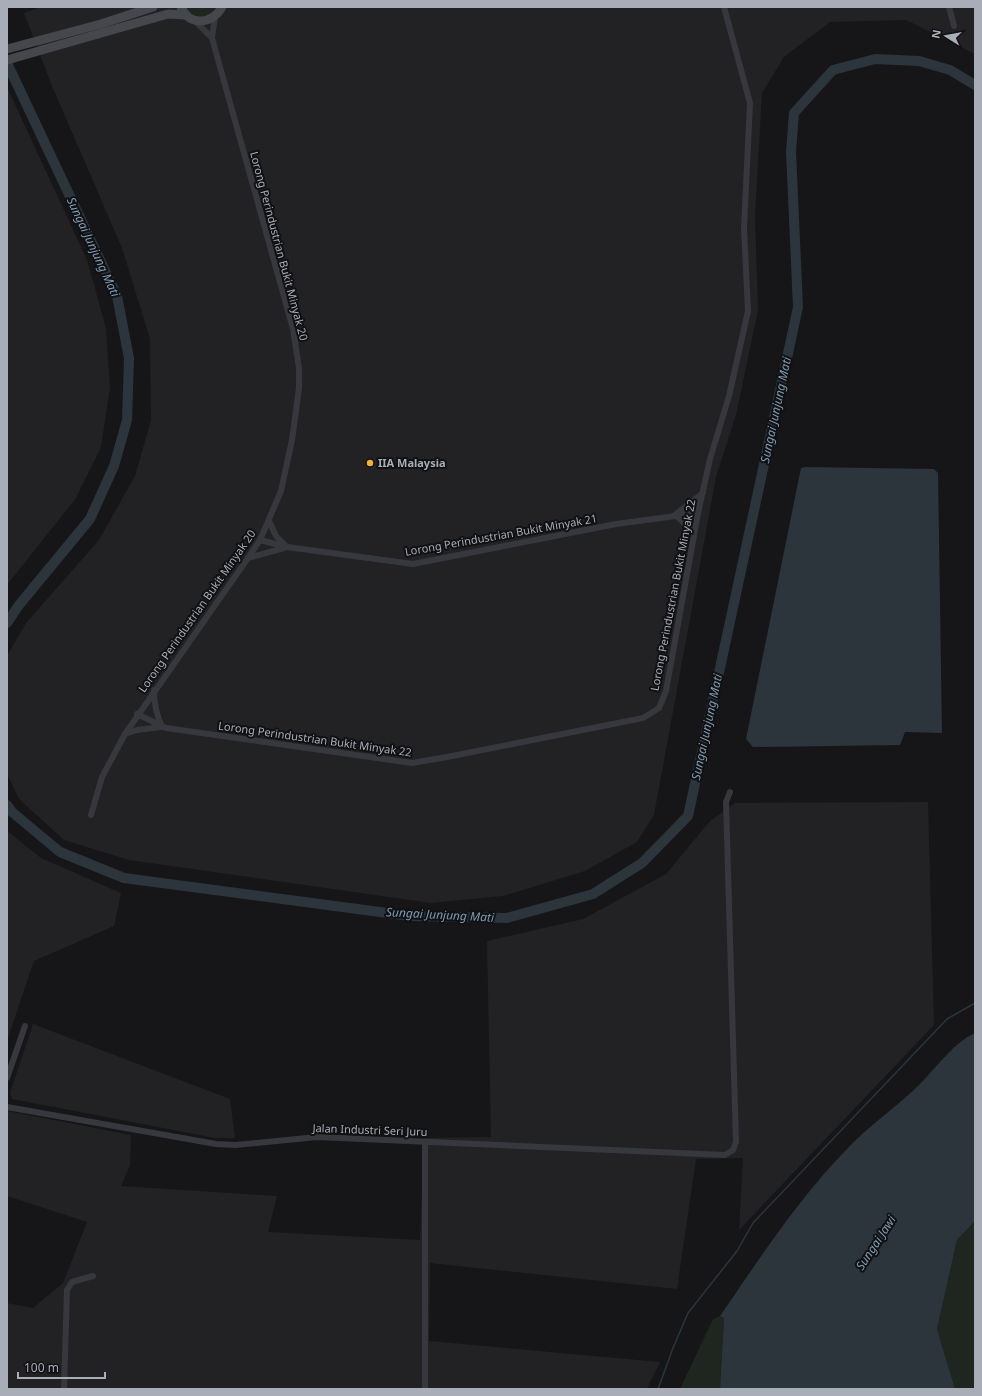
<svg xmlns="http://www.w3.org/2000/svg" width="982" height="1396" viewBox="0 0 982 1396" font-family="'Noto Sans',sans-serif">
<rect width="100%" height="100%" fill="#161618"/>
<g fill="#222225">
<path d="M41 7H975V54L906 20 830 22 784 57 762 93 755 215 758 310 736 415 716 477 654 815 637 842 585 871 503 896 431 903 129 860 64 840 19 799 7 774 8 654 26 623 99 540 135 476 151 420 150 339 122 248 52 86 24 13Z"/>
<path d="M7 87 87 260 106 328 110 387 101 447 76 498 7 585Z"/>
<path d="M928 802 934 1025 739 1230 743 1158 696 1159 677 1289 430 1263 429 1341 660 1362 647 1389H7V1303L33 1308 63 1283 87 1222 7 1196V1111L131 1135 130 1165 121 1186 277 1196 268 1232 420 1240 424 1138 491 1137 487 941 583 919 666 874 710 821 735 803Z"/>
<path d="M7 831 41 858 121 893 114 926 34 961 7 1041Z"/>
<path d="M33 1024 230 1099 235 1138H215L12 1099 10 1093Z"/>
</g>
<g fill="#1e261f">
<path d="M184 7H219L216 13 197 19Z"/>
<path d="M975 1221V1389H955L937 1329 957 1240Z"/>
<path d="M720 1316 724 1318 720 1389H680L713 1319Z"/>
</g>
<g fill="#2c353c">
<path d="M805 467 934 469 938 473 942 733 905 732 900 745 753 747 746 739 801 468Z"/>
<path d="M975 1033V1221L957 1240 937 1329 955 1389H720L724 1318 720 1316C760 1258 798 1199 847 1149 869 1125 897 1107 920 1084 937 1067 953 1043 975 1033Z"/>
</g>
<g fill="none" stroke-linecap="round" stroke-linejoin="round">
<path stroke="#2c353c" stroke-width="1.5" d="M658 1389 673 1348 688 1313 737 1251 753 1223 947 1019 975 1003"/>
<g stroke="#2c353c" stroke-width="10">
<path d="M7 63 117 296 129 358 127 420 114 466 90 519 19 605 7 623"/>
<path d="M7 805 12 812 60 852 124 878 410 916 507 918 593 894 642 863 688 816 798 307 791 152 794 113 833 70 875 59 919 61 950 70 975 85"/>
</g>
<g stroke="#37383d" stroke-width="6">
<path d="M949 7 954 26"/>
<path d="M195 21 212 38"/>
<path d="M676 514 703 493"/>
<path d="M675 515 682 521 694 535"/>
<path d="M269 521 276 536 286 546"/>
<path d="M260 540 287 547 413 564 616 524 698 513"/>
<path d="M248 558 284 548"/>
<path d="M154 690C154 704 156 714 162 727"/>
<path d="M137 714 166 728 412 763 447 757 643 718 659 708 666 691 698 513 710 459 729 396 748 311 744 228 750 103 724 7"/>
<path d="M125 734 137 730 161 727"/>
<path d="M91 815 102 777 125 734 248 558 260 540 281 491 292 440 299 388V368L293 329 212 38 215 17"/>
<path d="M7 1078 25 1026"/>
<path d="M7 1107 216 1144 235 1145 317 1137 725 1155 733 1150 736 1142 726 802 730 792"/>
<path d="M425 1142V1389"/>
<path d="M64 1389 67 1290 72 1282 93 1276"/>
</g>
<g stroke="#45474d" stroke-width="9">
<path d="M181 7C189 27 213 24 222 7"/>
<path d="M7 49 101 24 153 7"/>
<path d="M7 60 168 14 186 15"/>
</g>
</g>
<circle fill="#f2b134" stroke="#111113" stroke-width="1.5" cx="370" cy="463" r="4"/>
<g text-anchor="middle" stroke-width="4" stroke-linejoin="round" paint-order="stroke">
<g font-size="11" fill="#a8adb8" stroke="#111113">
<text transform="translate(279 246) rotate(75)" y="4">Lorong Perindustrian Bukit Minyak 20</text>
<text transform="translate(501 535) rotate(-10)" y="4">Lorong Perindustrian Bukit Minyak 21</text>
<text transform="translate(673 595) rotate(-79)" y="4">Lorong Perindustrian Bukit Minyak 22</text>
<text transform="translate(197 611) rotate(-55)" y="4">Lorong Perindustrian Bukit Minyak 20</text>
<text transform="translate(315 739) rotate(8)" y="4">Lorong Perindustrian Bukit Minyak 22</text>
<text transform="translate(370 1130) rotate(2)" y="4">Jalan Industri Seri Juru</text>
</g>
<g font-size="11" font-weight="bold" fill="#a8adb8" stroke="#111113" text-anchor="start">
<text x="378" y="467">IIA Malaysia</text>
</g>
<g font-size="12" font-style="italic" fill="#7f9bb3" stroke="#111113">
<text transform="translate(93 247) rotate(65)" y="4">Sungai Junjung Mati</text>
<text transform="translate(776 410) rotate(-78)" y="4">Sungai Junjung Mati</text>
<text transform="translate(707 727) rotate(-78)" y="4">Sungai Junjung Mati</text>
<text transform="translate(440 915) rotate(3)" y="4">Sungai Junjung Mati</text>
<text transform="translate(876 1243) rotate(-57)" y="4">Sungai Jawi</text>
</g>
</g>
<rect width="982" height="1396" fill="none" stroke="#a8adb8" stroke-width="16"/>
<g transform="translate(946 36) rotate(281)" stroke="#111113" stroke-width="3" paint-order="stroke">
<path d="M0-3L7 15L0 10L-7 15Z" fill="#a8adb8"/>
<text y="-6" font-size="11" font-weight="bold" text-anchor="middle" fill="#a8adb8">N</text>
</g>
<path d="M18 1372v6h87v-6" fill="none" stroke="#a8adb8" stroke-width="2"/>
<text x="24" y="1372" font-size="12" fill="#a8adb8" stroke="#111113" stroke-width="3" paint-order="stroke">100 m</text>
</svg>
